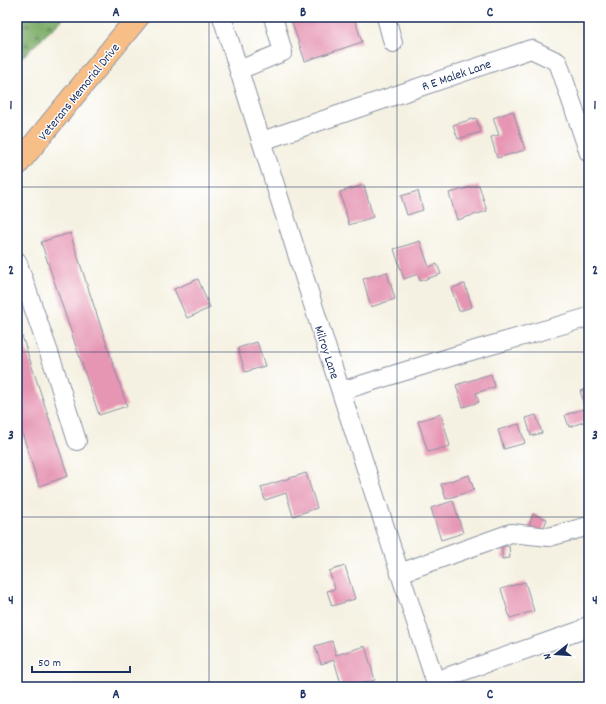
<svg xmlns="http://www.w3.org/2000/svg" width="606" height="704" viewBox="0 0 606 704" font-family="Dekko,sans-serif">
<defs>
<pattern id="forest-firs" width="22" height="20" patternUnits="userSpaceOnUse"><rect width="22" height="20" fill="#79aa64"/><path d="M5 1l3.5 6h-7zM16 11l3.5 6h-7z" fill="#628b56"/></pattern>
</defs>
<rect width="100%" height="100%" fill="#fff"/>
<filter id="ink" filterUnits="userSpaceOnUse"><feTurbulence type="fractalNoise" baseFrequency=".025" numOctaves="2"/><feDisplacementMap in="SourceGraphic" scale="8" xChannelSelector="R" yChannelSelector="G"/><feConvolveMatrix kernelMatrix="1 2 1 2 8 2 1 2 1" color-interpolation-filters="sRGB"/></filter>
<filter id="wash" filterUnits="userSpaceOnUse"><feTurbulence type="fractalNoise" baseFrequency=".012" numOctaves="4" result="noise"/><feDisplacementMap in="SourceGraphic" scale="16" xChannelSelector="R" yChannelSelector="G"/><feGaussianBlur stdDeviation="0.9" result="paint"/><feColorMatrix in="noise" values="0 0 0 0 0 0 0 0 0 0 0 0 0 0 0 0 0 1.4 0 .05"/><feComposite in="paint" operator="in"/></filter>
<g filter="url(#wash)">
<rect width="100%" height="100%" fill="#f5f1e2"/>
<path fill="url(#forest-firs)" stroke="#4a6c61" d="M17 17H65L17 62Z"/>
<g id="blocks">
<g fill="#e695b3">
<path d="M290 17H354L362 42 305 61Z"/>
<path d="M513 111 525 150 497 158 491 137 499 135 493 118Z"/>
<path d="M476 118 481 132 458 139 453 125Z"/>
<path d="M364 185 373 217 349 225 340 192Z"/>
<path d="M479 185 487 211 457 220 449 193Z"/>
<path d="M418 191 423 210 407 215 401 196Z"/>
<path d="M70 233 127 406 99 415 41 242Z"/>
<path d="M420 241 429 267 437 264 441 274 420 281 418 274 404 279 394 249Z"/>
<path d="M387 272 395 299 371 307 363 279Z"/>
<path d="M198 279 210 308 187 318 174 289Z"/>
<path d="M465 284 472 307 459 311 451 288Z"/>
<path d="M17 321 68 476 39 486 17 417Z"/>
<path d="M257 342 265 366 245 372 238 348Z"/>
<path d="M491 374 495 387 476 393 479 402 463 407 456 385Z"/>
<path d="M589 388V420L569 427 565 415 586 408 580 391Z"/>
<path d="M441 414 450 446 428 452 418 421Z"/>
<path d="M536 415 542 433 531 436 526 418Z"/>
<path d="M519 424 525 443 504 449 498 430Z"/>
<path d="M306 473 317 508 293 516 286 493 265 500 261 487Z"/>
<path d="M469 475 474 490 446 499 441 484Z"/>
<path d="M453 501 463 533 441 540 431 508Z"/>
<path d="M533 514 547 519 542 533 528 529Z"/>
<path d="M502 546H509L510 558 502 559Z"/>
<path d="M345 566 355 599 332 606 327 591 335 589 329 571Z"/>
<path d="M525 582 534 611 510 618 501 589Z"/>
<path d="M332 641 336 655 365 646 375 680 350 687H342L334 660 321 664 315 646Z"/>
</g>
</g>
</g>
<g filter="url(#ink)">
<use href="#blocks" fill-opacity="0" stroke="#8890a0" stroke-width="1"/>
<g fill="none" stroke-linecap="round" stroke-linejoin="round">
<defs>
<g id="minor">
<path d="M222 17 328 352 437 687"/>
<path d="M386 17 393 43"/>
<path d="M239 70 283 52 273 17"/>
<path d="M262 141 531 49 558 62 589 153"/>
<path d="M17 261 54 367 77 441"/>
<path d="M341 391 454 356 589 317"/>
<path d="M400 573 511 533 549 537 589 526"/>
<path d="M435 681 579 631 589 625"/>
</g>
<path id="major" d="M17 165 138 17"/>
</defs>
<use href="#minor" stroke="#8890a0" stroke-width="20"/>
<use href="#major" stroke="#8890a0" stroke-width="24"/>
<use href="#minor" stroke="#fff" stroke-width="18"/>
<use href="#major" stroke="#f7be87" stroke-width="22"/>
</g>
</g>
<path fill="none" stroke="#1b2f5e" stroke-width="1" stroke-opacity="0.55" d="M209 17V687M397 17V687M17 187H589M17 352H589M17 517H589"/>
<g text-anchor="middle" stroke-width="3" stroke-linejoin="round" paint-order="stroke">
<g font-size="13" fill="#1b2f5e" stroke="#fff">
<text transform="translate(456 74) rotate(-19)" y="5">R E Malek Lane</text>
<text transform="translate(78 91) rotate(-51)" y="5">Veterans Memorial Drive</text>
<text transform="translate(328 352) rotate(72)" y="5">Milroy Lane</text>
</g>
</g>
<rect width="606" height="704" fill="none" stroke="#fff" stroke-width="44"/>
<g transform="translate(556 654) rotate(253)" stroke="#ffffff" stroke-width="3" paint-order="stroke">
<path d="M0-3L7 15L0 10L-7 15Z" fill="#1b2f5e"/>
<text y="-6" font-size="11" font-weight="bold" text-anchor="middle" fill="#1b2f5e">N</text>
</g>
<path d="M32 666v6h98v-6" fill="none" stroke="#1b2f5e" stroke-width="2"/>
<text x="38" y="666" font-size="12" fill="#1b2f5e" stroke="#ffffff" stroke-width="3" paint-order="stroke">50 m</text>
<rect x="22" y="22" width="562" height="660" fill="none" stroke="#1b2f5e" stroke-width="1.5"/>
<g font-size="13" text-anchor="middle" font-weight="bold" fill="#1b2f5e">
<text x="116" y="16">A</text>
<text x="303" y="16">B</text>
<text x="490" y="16">C</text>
<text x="11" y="109">1</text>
<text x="595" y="109">1</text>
<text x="11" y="274">2</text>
<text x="595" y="274">2</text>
<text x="11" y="439">3</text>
<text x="595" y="439">3</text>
<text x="11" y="604">4</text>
<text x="595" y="604">4</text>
<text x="116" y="698">A</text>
<text x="303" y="698">B</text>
<text x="490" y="698">C</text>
</g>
</svg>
